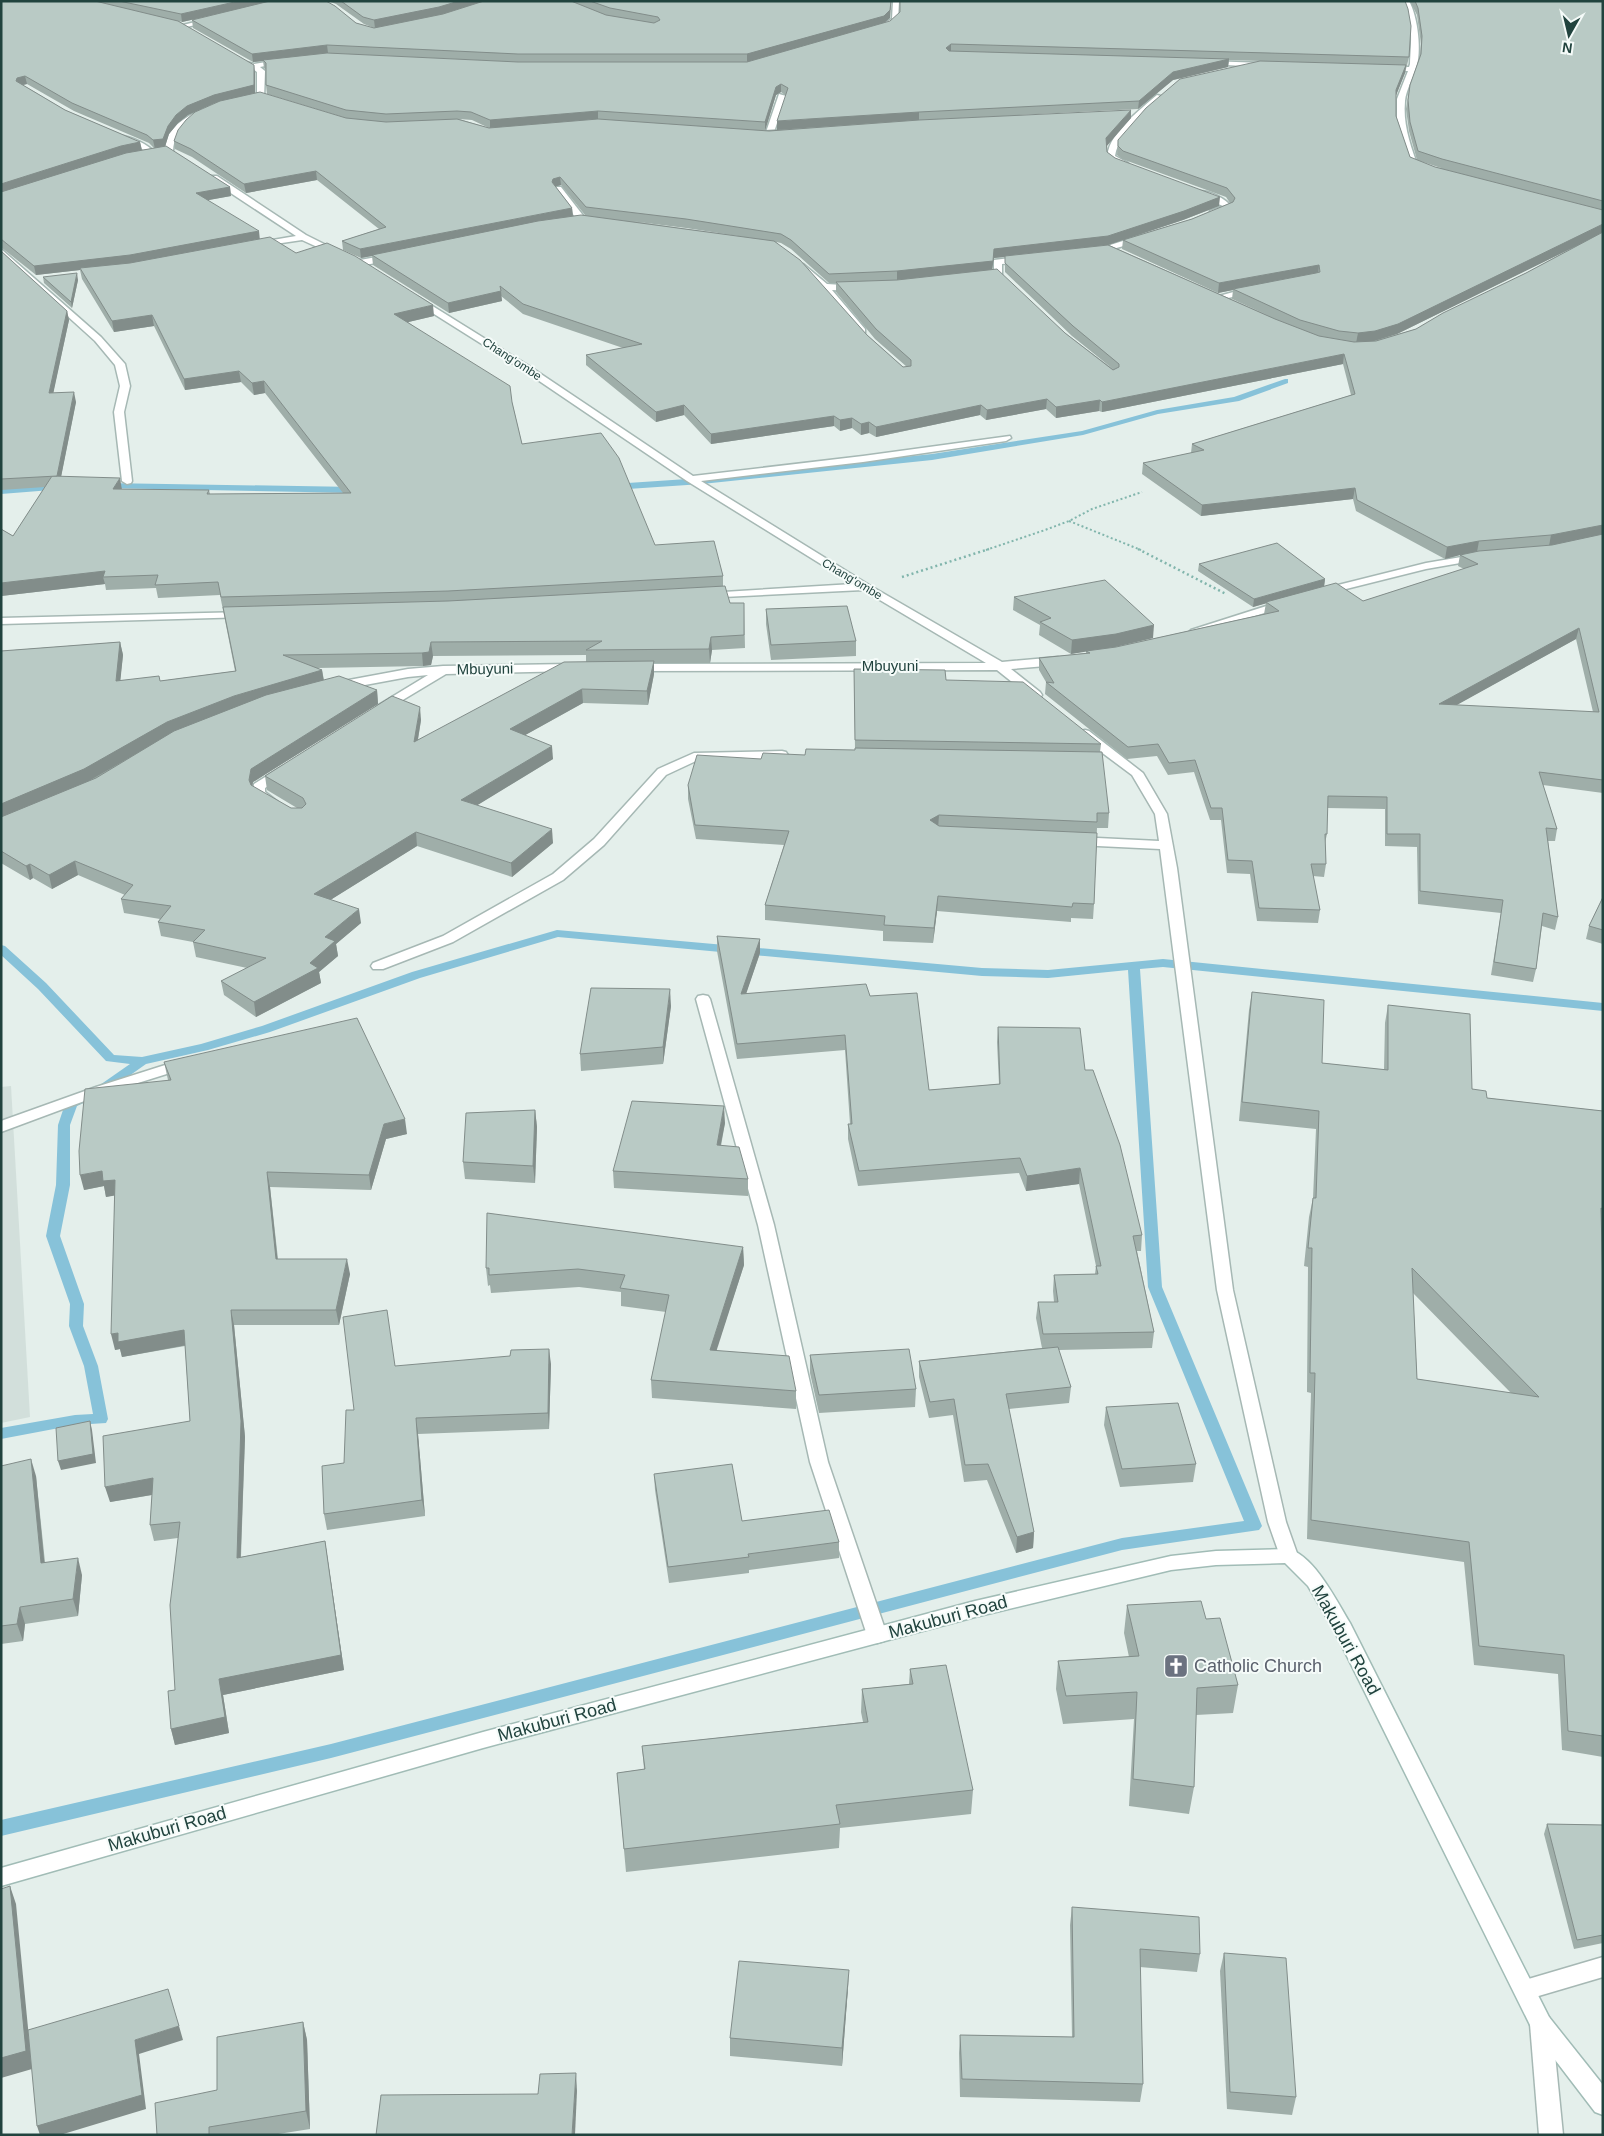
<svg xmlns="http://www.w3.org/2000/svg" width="1604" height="2136" viewBox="0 0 1604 2136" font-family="Arial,sans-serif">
<rect width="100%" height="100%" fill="#e4efeb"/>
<path fill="#d2dfdb" d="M11 1086 30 1417 1 1423V1087Z"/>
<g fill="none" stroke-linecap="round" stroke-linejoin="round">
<g fill="#87c2d9" fill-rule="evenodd">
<path d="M1285 379H1288V383L1239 401 1158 414 1083 435 932 460 702 484 613 490 609 487 613 484 702 478 932 454 1082 431 1157 410 1234 397Z"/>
<path d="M106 483 356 487 360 490 356 493 103 488V484Z"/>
<path d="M61 484 64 485V489L1 494V488Z"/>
<path d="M557 930 982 968 1048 970 1163 959 1603 1003V1011L1163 967 1140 969 1162 1287 1262 1526 1259 1530 1122 1550 331 1758 1 1836V1820L331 1744 1122 1538 1244 1521 1148 1287 1128 970 1048 978 982 976 558 937 420 978 270 1032 208 1050 146 1064 105 1093 77 1106 70 1125V1185L60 1236 84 1304 83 1326 98 1366 108 1419 106 1423 75 1425 1 1439V1428L75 1415 93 1414 84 1366 69 1326 70 1304 46 1236 56 1185 58 1125 66 1101 97 1087 130 1064 106 1061 38 989 1 955V945L5 946 46 983 114 1055 142 1057 201 1044 262 1026 412 972Z"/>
</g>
<defs>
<g id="street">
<path d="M893 1H899L898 20 883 28H879V26L892 19Z"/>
<path d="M1403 1H1409C1418 17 1422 52 1416 69 1413 78 1406 90 1405 101 1403 122 1409 141 1416 161L1426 167 1422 169 1408 162 1397 125V99L1408 71H1387L1383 69 1387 67H1409L1410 64C1411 42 1414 21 1403 1Z"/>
<path d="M211 18 213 19V21L182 28 179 26Z"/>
<path d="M284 59 286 60V62L260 67 265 71 264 98 241 102V98L257 95V72L246 64V62L254 64Z"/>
<path d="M1210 61 1262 63 1266 65 1262 67 1208 64V62Z"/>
<path d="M779 94 786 96 773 135 766 137 765 135Z"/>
<path d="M1157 95 1164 97C1146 116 1120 129 1115 156L1128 163V167H1122L1108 159C1104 137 1142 108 1157 95Z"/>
<path d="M198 111 205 113C189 126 175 126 173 151L166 153C161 132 183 119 198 111Z"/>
<path d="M120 136C132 136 148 145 156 153L149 155 142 149 120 140Z"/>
<path d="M211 176H217L306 235 344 254 337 256 302 240 255 247V243L296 236 211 180Z"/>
<path d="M555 187H561L585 218V222H579L555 191Z"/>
<path d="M1197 191C1209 190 1225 198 1232 207L1216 215H1210V211L1223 206 1197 195Z"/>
<path d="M1142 235 1146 238 1145 240 1095 254 1091 251Z"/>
<path d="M1 249 101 337 125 364 130 386 124 412 132 481 131 483 127 484 122 481 114 412 120 386 115 365 95 341 1 256Z"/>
<path d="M393 254 397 257 396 259 360 266 356 263 360 260Z"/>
<path d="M1025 256 1029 259 1028 261 1002 264V276L982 278 978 275 982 272H994V260Z"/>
<path d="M803 264 827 284 858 286 859 288 855 291 832 290 865 329V333H859L822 289 800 269 799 267Z"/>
<path d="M1252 287 1255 288V292L1219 300 1215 297Z"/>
<path d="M418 297 529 366 693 476 863 456 1010 436 1011 438 1006 441 863 462 701 481 869 585 1002 662 1058 657 1064 661 1058 665 1011 669 1040 692 1042 695 1040 698H1032L997 670 630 671 628 668 634 664 986 663 863 590 703 598 701 596 703 594 707 593 853 584 687 481 523 370 415 302V298Z"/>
<path d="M1479 554 1484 557 1483 559 1426 569 1322 595 1316 592 1318 590 1426 563Z"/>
<path d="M1285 600 1289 601 1291 603 1289 605 1199 634 1195 635 1189 632 1191 630Z"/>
<path d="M245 612 251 615 249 617 1 624V618Z"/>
<path d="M571 664 577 668 575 671 446 674 381 713 375 709 377 706 428 675 408 677 338 690 332 686 338 682 408 669 443 666Z"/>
<path d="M1085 730 1089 731 1143 773 1167 814 1177 868 1233 1290 1286 1522 1298 1556 1296 1561 1289 1563 1282 1561 1280 1556 1268 1522 1217 1290 1160 849 1077 845 1070 841 1077 837 1159 841 1155 814 1132 775 1081 737 1079 734 1081 731Z"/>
<path d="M782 751 786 752 788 755 786 758 696 761 666 775 604 845 563 880 453 942 383 969H373L371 966 373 963 443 936 553 874 594 839 658 769 694 753Z"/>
<path d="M283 766 289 770 287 773 265 788V792L278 802 277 805C268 807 258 801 253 794L254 784Z"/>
<path d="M703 995 708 996 710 999 774 1225 828 1462 887 1635 884 1641 877 1643 870 1641 867 1635 810 1462 758 1225 696 999 698 996Z"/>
<path d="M184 1059 189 1061 191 1064 189 1067 106 1093 1 1132V1121L96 1087Z"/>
<path d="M1603 1957V1977L1525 2000 1517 1997 1514 1990 1517 1983 1525 1980Z"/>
<path d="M1541 2014 1549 2017 1552 2024 1563 2135H1539L1530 2024 1533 2017Z"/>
</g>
<path id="secondary" d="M1289 1549C1315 1557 1336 1600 1350 1623L1549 2017 1603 2085V2115L1595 2112 1533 2031 1335 1632 1308 1586 1285 1563 1216 1565 1171 1570 975 1617 483 1748 1 1886V1868L483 1732 975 1601 1171 1556 1216 1551Z"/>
</defs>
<use href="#street" stroke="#a6b8b4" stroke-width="3"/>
<use href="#secondary" stroke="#a1bcb6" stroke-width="3"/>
<g stroke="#81b5ac" stroke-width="2" stroke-dasharray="2 2.5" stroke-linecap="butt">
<path d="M1069 521 1141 550"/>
<path d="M986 550 1045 530 1069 521 1092 509 1142 492"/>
</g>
<g stroke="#81b5ac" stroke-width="2.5" stroke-dasharray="2 3" stroke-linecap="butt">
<path d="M1138 549 1226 594"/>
<path d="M902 577 989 549"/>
</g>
<use href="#street" fill="#fff" fill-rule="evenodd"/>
<use href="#secondary" fill="#fff" fill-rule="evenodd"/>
</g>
<g fill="#9faea9" fill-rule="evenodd">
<path d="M1 1H326L356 23 374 28 364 24 336 4 328 1H891L890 18 885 22 1409 57 1405 73 1396 95V116L1410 157 1435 167 1441 168 1417 160 1409 131 1406 109 1410 85 1420 56 1421 44 1417 15 1410 1H1603V793L1543 785 1557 829 1555 841H1548L1558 917 1555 930 1542 926 1536 969 1533 982 1491 975 1501 913 1418 904 1417 847 1385 846V809L1327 808V834L1325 843 1326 864 1324 877 1313 876 1320 910 1318 923 1257 921 1250 874 1227 873 1221 820H1210L1194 772 1168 775 1157 756 1127 759 1045 694 1046 682 1039 670V658L1086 653V651L1071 654 1039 635 1040 625 1013 610 1014 597 1153 638 1115 647H1116L1264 614 1266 603 1253 607 1198 571 1199 564 1325 579 1324 586 1363 601 1464 569 1458 566 1460 555 1445 559 1356 511 1353 499 1201 516 1142 474 1143 463 1191 453 1192 444 1351 395 1343 364 1102 412 1099 411 1056 418 1046 409 986 420 980 415 876 437 869 433 861 435 852 428 840 431 834 426 711 444 684 415 656 422 586 365V355L623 348 523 314 501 296 502 301 449 313 373 265 372 256 361 258 343 250 342 241 379 229 317 180 246 193 192 157 175 149 174 141 219 102 215 103 188 115 178 123 169 134 165 146 230 187 231 196 208 200 260 239 296 253 434 316 408 322 512 402 522 444 655 545 723 576V586L730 603H744L745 648 712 650 710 663H654V674L648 705 583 703 525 735 553 759 477 805 553 843 512 877 417 846 330 900 361 923 336 944 338 956 319 972 321 983 256 1017 224 995 221 981 247 968 196 957 193 942 161 936 158 922 160 919 124 913 121 899 125 895 78 875 52 889 33 878 30 880 1 863V651L120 642 123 655 120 680 160 681 235 671 220 595 158 598 156 588 106 590 105 584 1 596V529L13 536 45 487 1 490V251L67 311 69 320 53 393 76 402 61 477 122 489 209 490 210 494 343 493 265 393 254 395 241 382 185 390 154 326 114 332 82 279 80 270 36 275 2 248H1ZM200 18 192 20 193 28 253 62 263 61 264 68 266 70V85L267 94 346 118 255 93V73L179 21 182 22ZM1229 60 1260 61 1118 140 1117 155 1122 159 1226 197 1230 203 1192 219 1129 238 1183 220 1219 206 1115 158 1107 152V145L1131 118 1019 115 1138 109 1173 80 1228 67ZM27 84 74 111 149 143 154 148 142 150 140 142 65 110 23 85ZM781 92 785 95 813 127 765 130 776 95ZM459 119 472 120 489 128ZM561 185 585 215 573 216 572 208 556 187ZM630 221 686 228 738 236ZM1123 240 1122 249 1218 293 1233 290 1232 299 1276 319 1109 245ZM1587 240 1526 273 1416 329 1374 341 1397 334ZM776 242 781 243 791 249 829 283H836V292L875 339 907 367H903L867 335ZM1005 257V272L1072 336 1113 369 1065 333 992 270 994 258ZM1576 639 1593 712 1456 705ZM586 655V662L418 740 421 720 265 776 267 790 297 808H291L252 786 253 782 378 704 377 690 324 680 322 670 317 668 423 666 431 665 433 656Z"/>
<path d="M43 277 78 280 72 308 44 283Z"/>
<path d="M766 609 856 641V656L771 660 766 624Z"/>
<path d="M854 669 946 680 1101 744 1100 752 1109 813 1108 828H1097L1094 904 1093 919 1071 918V922L937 911 933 943 883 941V931L765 920V905L784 845 696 839 688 799V785L761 759 855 750Z"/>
<path d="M1603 897V944L1586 939 1589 926Z"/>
<path d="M717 936 760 953 746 993 870 996 929 1090 999 1084 997 1042 998 1027 1085 1070 1142 1235 1141 1251H1137L1154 1332 1152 1348 1059 1350 1071 1387 1069 1403 1009 1409 1034 1532 1033 1548 1016 1553 987 1480 964 1482 953 1415 929 1418 919 1377V1361L1042 1348 1036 1318 1038 1302H1054L1053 1291 1054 1275 1095 1274 1096 1266 1079 1184 1026 1191 1019 1173 858 1186 848 1139V1124H850L845 1050 737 1059 717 951Z"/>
<path d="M1252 992 1322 1063 1384 1070 1385 1023 1388 1005 1472 1089 1487 1098 1603 1111V1228H1601L1603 1291V1757L1562 1750 1558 1674 1474 1665 1464 1562 1307 1539 1311 1393 1307 1392 1308 1267 1304 1266 1309 1217 1313 1198 1316 1129 1239 1121 1249 1010ZM1413 1293 1511 1393 1417 1379Z"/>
<path d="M671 1006 663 1064 581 1071 580 1054Z"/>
<path d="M164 1062 407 1134 386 1139 371 1190 270 1187 278 1259 350 1274 339 1325H234L245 1437 241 1557 325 1541 344 1670 223 1695 229 1733 175 1745 171 1729 175 1690 178 1538 154 1541 150 1525 152 1495 110 1502 190 1421 185 1346 122 1357 120 1349 115 1350 114 1195 106 1197 104 1186 84 1190 168 1080Z"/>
<path d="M535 1110 537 1127 535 1183 465 1179 463 1162Z"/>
<path d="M725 1123 721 1146 748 1179V1196L614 1188 613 1171Z"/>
<path d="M743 1247 744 1265 716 1350 796 1391V1409L652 1398 651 1380 666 1312 621 1306V1292L579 1287 491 1293 490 1285 488 1286 486 1268Z"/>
<path d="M810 1355 916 1389 915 1407 819 1413 810 1373Z"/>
<path d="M551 1364 549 1429 418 1434 425 1516 327 1530 324 1514 344 1463 354 1410 395 1366Z"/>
<path d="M1106 1407 1196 1464 1193 1482 1120 1487 1104 1425Z"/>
<path d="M1 1466 36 1476 45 1562 82 1575 78 1616 25 1624 23 1641 1 1644Z"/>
<path d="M654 1474 742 1521 839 1542V1558L749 1570V1573L669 1583 655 1490Z"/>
<path d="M1127 1605 1206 1619 1238 1685 1233 1713 1196 1715 1194 1787 1189 1814 1129 1806 1134 1719 1063 1724 1056 1689 1058 1661 1129 1657 1124 1633Z"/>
<path d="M910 1669 973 1790 971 1814 840 1828 839 1848 626 1872 617 1773 644 1769 642 1746 863 1722 861 1712 862 1689 909 1684Z"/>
<path d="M1547 1824 1603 1825V1943L1574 1949 1544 1834Z"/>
<path d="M1072 1907 1200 1954 1197 1972 1140 1967 1143 2084 1140 2102 960 2097 959 2053 960 2035 1072 2037 1070 1925Z"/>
<path d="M1224 1953 1296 2097 1292 2115 1227 2109 1220 1971Z"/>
<path d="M848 1988 842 2066 730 2056V2038Z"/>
<path d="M303 2022 307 2040 310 2129 272 2135H157L217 2090Z"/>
</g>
<g fill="#828d8a">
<path d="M239 1H273L182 22 181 14Z"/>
<path d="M459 1H485L440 15 375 28 374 20Z"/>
<path d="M891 1 890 18 884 23 747 62V54Z"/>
<path d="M951 44V52L946 48Z"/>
<path d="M327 45 328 53 253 62 252 54Z"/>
<path d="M1229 59 1228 67 1173 80 1138 109 1139 101 1173 72Z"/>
<path d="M254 65 255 73V93L215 103 188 115 178 123 169 134 165 147 155 149 153 140 168 126 176 115 187 106Z"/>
<path d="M1406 65 1405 73 1395 98 1396 90Z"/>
<path d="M25 76 27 84 18 86 16 81 17 78Z"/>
<path d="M781 84V92L776 95 765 131V122L776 87Z"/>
<path d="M1131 110V118L1106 147V138Z"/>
<path d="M598 111V119L490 128V120Z"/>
<path d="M919 112V120L777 130V121Z"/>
<path d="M140 142 142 151 1 194V184L121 146Z"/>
<path d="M316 171 317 180 246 193 244 184Z"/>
<path d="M560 177 561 185 553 187 552 182 553 179Z"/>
<path d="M230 187 231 196 198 202 196 193Z"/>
<path d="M1220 197 1219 206 1183 220 1108 245 994 258 992 270 897 280V271Z"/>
<path d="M572 208 573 217 361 258 360 249Z"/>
<path d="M1603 224V233L1397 334 1374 341 1356 343 1358 333Z"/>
<path d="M259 231 260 241 132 264 80 268V270L36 275 34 266Z"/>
<path d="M1319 265 1318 275 1233 289V290L1218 293 1219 283Z"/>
<path d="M77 273 78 280 72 308 71 302Z"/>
<path d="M501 291 502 301 449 313 448 303Z"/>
<path d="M433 305 434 316 396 325 394 314Z"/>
<path d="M67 311 69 320 51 404 49 393Z"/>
<path d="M152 315 154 326 114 332 112 321Z"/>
<path d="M1344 354 1343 364 1102 412V402Z"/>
<path d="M239 371 241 382 185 390 184 379Z"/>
<path d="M264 381 265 393 254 395 252 383Z"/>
<path d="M74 392 76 402 59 487 57 476Z"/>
<path d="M1047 399 1046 409 986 420 987 410Z"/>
<path d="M1100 400 1099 411 1056 418V407Z"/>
<path d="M684 405V415L656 422V412Z"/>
<path d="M981 405 980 415 876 437V427Z"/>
<path d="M834 416V426L711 444V434Z"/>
<path d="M852 418V428L840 431V420Z"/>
<path d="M869 422V433L861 435V424Z"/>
<path d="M120 478 122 490 113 489Z"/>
<path d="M1355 488 1353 499 1201 516 1202 505Z"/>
<path d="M1603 525V535L1549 546 1551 535Z"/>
<path d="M1479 541 1477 552 1460 555 1445 559 1447 547Z"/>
<path d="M105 571 103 577 105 584 1 596V583Z"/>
<path d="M1325 579 1324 587 1253 607 1254 599Z"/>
<path d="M1154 625 1153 638 1115 647 1071 654 1072 640Z"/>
<path d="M1579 628 1576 639 1437 716 1439 704Z"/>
<path d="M711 637 712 650 710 663 709 649Z"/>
<path d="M120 642 123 655 119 694 116 681Z"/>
<path d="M431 642 433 656 431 665 423 666 422 653Z"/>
<path d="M654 661V674L648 705 647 691Z"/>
<path d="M322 670 324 683 169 735 87 782 1 819V804L167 722 234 696Z"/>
<path d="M582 689 583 703 511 743 510 729Z"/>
<path d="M377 690 378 704 253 782 251 794 249 780 251 769Z"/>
<path d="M420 707 421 720 415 756 414 742Z"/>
<path d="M552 746 553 759 463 814 461 800Z"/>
<path d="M939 815 938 829 930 820Z"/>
<path d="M552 829 553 843 512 877 511 863Z"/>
<path d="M416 832 417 846 316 909 314 894Z"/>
<path d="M75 861 78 875 52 889 49 875Z"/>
<path d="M30 864 33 878 30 880 26 866Z"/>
<path d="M938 896 937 911 933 943 934 928Z"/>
<path d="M359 909 361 923 336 944 338 956 319 972 321 983 256 1017 254 1002 310 963 325 937Z"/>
<path d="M760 939V953L741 1009V994Z"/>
<path d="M670 989 671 1006 663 1064V1047Z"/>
<path d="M724 1106 725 1123 717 1163V1145Z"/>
<path d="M535 1110 537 1127 535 1183 533 1166Z"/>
<path d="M405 1119 407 1134 386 1139 371 1190 369 1175 384 1124Z"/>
<path d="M1080 1168 1079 1184 1026 1191 1027 1176Z"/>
<path d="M102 1171 115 1180 118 1195 106 1197 104 1186 84 1190 80 1175Z"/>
<path d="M267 1172 270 1187 279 1274 276 1259Z"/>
<path d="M743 1247 744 1265 711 1368 710 1350Z"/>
<path d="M347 1259 350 1274 339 1325 336 1310Z"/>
<path d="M231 1310 234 1325 245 1437 240 1573 237 1558Z"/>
<path d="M184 1330 187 1345 122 1357 120 1349 115 1350 111 1334 118 1333Z"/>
<path d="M549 1349 551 1364 549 1429 548 1413Z"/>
<path d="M416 1418 418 1434 425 1516 422 1500Z"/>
<path d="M90 1421 92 1430 96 1463 61 1470 58 1461Z"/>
<path d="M31 1459 36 1476 46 1580 41 1563Z"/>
<path d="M153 1478 157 1494 110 1502 105 1487Z"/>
<path d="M1034 1532 1033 1548 1016 1553 1017 1537Z"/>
<path d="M325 1541 344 1670 223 1695 229 1733 175 1745 171 1729 219 1679Z"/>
<path d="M78 1558 82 1575 78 1616 73 1599Z"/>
<path d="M20 1607 25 1624 23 1641 17 1624Z"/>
<path d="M10 1886 16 1904 32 2069 1 2078V2058Z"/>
<path d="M849 1970 848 1988 842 2066V2048Z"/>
<path d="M303 2022 307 2040 310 2129 306 2111Z"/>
<path d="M179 2026 183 2040 139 2054 146 2109 60 2135H40L37 2126 135 2040Z"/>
<path d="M576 2073 577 2091 575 2135H572Z"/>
</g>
<g fill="#b9cac5" stroke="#828d8a" fill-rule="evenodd">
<path d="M1 1H95L178 21 254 65V85L214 95 187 106 176 115 168 126 163 139 153 140 147 135 72 103 25 76 17 78 16 81 65 110 140 142 121 146 1 184Z"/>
<path d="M119 1H239L181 14Z"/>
<path d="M270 1H326L335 6 356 23 374 28 443 14 484 1H571L606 15 654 23 660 20 658 17 610 8 590 1H891L890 10 884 16 747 54H518L327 45 252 54 192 20Z"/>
<path d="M341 1H459L439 7 374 20 363 17Z"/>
<path d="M900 1H1405L1408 9 1411 26 1409 57 951 44 946 48 949 51 1229 59 1173 72 1139 101 919 112 777 121 788 88 781 84 776 87 765 122 598 111 490 120 471 112 457 111 386 114 346 110 266 85V63L263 60 327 53 518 62H747L890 21 900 12Z"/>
<path d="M1415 1H1603V201L1442 159 1418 151 1410 122 1408 100 1410 85 1421 54 1422 36 1418 8Z"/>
<path d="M1260 61 1406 65 1396 90V116L1410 157 1435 167 1603 210V224L1398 324 1375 331 1358 333 1339 331 1300 320 1233 289 1316 273 1320 272 1319 265 1219 283 1123 240 1192 219 1233 202 1235 198 1227 188 1123 151 1118 146V140L1146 108 1180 79Z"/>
<path d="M260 92 346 118 386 122 457 119 489 128 598 119 769 131 919 120 1131 110 1106 138 1107 152 1115 158 1220 197 1184 211 1108 236 994 249 993 261 897 271 829 274 791 240 781 234 686 219 586 207 560 177 553 179 552 182 572 208 360 249 342 241 386 227 316 171 244 184 191 149 174 141 178 130 186 120 195 112 220 101Z"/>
<path d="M166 146 230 187 196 193 259 231 130 255 34 266 1 239V192L126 153Z"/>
<path d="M581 215 774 241 800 260 867 335 903 367 911 366V360L876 329 836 282 897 280 997 269 1065 333 1113 370 1119 367V364L1073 326 1032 288 1005 263V256L1108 245 1275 319 1319 336 1354 342 1376 341 1416 329 1443 313 1526 273 1603 232V525L1551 535 1479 541 1447 547 1357 500 1355 488 1202 505 1143 463 1204 450 1192 444 1355 394 1344 354 1102 402 1100 400 1056 407 1047 399 987 410 981 405 876 427 869 422 861 424 852 418 840 420 834 416 711 434 684 405 656 412 586 355 642 344 523 304 500 286 501 291 448 303 372 255 538 221Z"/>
<path d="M270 237 296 253 327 243 355 256 433 305 394 314 510 386 512 402 522 444 601 433 619 458 655 545 714 541 723 576 448 591 221 597 218 582 155 585 158 575 103 577 105 571 1 583V529L13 536 52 476 120 478 113 489 209 490 207 494 351 493 264 381 252 383 239 371 184 379 152 315 112 321 80 268 130 263Z"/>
<path d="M1 251 67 311 49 393 74 392 57 476 1 479Z"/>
<path d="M77 273 71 302 43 277Z"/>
<path d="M1603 534V780L1539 772 1557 829 1546 828 1558 917 1543 913 1536 969 1494 962 1503 900 1420 891V834H1387V797L1328 796 1327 834H1325L1326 864H1311L1320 910 1259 908 1252 861 1228 860 1222 808H1211L1195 760 1169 763 1158 744 1128 747 1046 682 1054 683 1039 658 1090 653 1086 651 1116 647 1279 611 1266 602 1336 583 1363 601 1478 564 1460 555 1479 551 1552 545ZM1579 628 1599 712 1439 704Z"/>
<path d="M1277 543 1325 579 1254 599 1199 564Z"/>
<path d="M1105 580 1154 625 1116 634 1072 640 1040 622 1051 618 1014 597Z"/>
<path d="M725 586 730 603H744V635L711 637 709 649 586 650 602 641 431 642 429 652 422 653 283 655 322 670 234 696 167 722 84 769 1 804V651L120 642 116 681 159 676 160 681 236 671 223 607 448 601Z"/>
<path d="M847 606 856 641 771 645 766 609Z"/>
<path d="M654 661 647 691 582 689 510 729 552 746 461 800 552 829 511 863 416 832 314 894 359 909 325 937 335 941 310 963 318 968 254 1002 221 981 266 958 193 942 205 930 158 922 171 906 121 899 133 885 75 861 49 875 30 864 26 866 1 851V817L96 778 174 731 266 695 339 676 377 690 251 769 249 780 251 785 291 808H302L306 804 303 798 265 776 392 696 420 707 414 742 564 662Z"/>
<path d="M854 669 945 670 946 680 1023 682 1101 744 855 740Z"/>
<path d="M855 748 1102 752 1109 813H1097V822L939 815 930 820 939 826 1097 833 1094 904 1073 903 1072 907 938 896 934 928 884 925 885 916 765 905 789 831 695 825 688 785 697 755 761 759 763 753 805 755 806 749 855 750Z"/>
<path d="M1603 897V930L1589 926Z"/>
<path d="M717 936 760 939 741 994 866 984 870 996 917 993 929 1090 1000 1084 998 1027 1080 1028 1085 1070H1093L1120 1145 1142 1235 1133 1236 1154 1332 1043 1334 1038 1302H1058L1054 1275 1098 1274 1096 1266H1101L1080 1168 1027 1176 1020 1158 859 1171 848 1124H852L845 1035 737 1044Z"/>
<path d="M591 988 670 989 663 1047 580 1054Z"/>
<path d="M1252 992 1324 1000 1322 1063 1388 1070V1005L1470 1014 1472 1089 1486 1091 1487 1098 1603 1111V1209L1601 1208 1603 1291V1736L1568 1731 1564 1655 1479 1646 1469 1542 1311 1520 1315 1373H1310L1312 1248H1308L1313 1198H1316L1319 1111 1242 1102ZM1412 1268 1539 1397 1417 1379Z"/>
<path d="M357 1018 405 1119 384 1124 369 1175 267 1172 276 1259H347L336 1310H231L241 1421 237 1558 325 1541 341 1655 219 1679 225 1717 171 1729 168 1691 175 1690 170 1605 180 1522 150 1525 153 1478 105 1487 103 1436 190 1421 184 1330 118 1342V1333L111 1334 115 1180 103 1181 102 1171 80 1175 79 1151 85 1089 171 1080 164 1062Z"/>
<path d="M632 1101 724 1106 717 1145 739 1147 748 1179 613 1171Z"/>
<path d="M535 1110 533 1166 463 1162 466 1113Z"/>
<path d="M487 1213 743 1247 710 1350 789 1356 796 1391 651 1380 669 1295 620 1288 625 1275 578 1269 489 1275V1268H486Z"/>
<path d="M387 1310 395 1366 510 1356 511 1350 549 1349 548 1413 416 1418 422 1500 324 1514 322 1466 344 1463 346 1410H354L343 1317Z"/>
<path d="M1058 1347 1071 1387 1006 1394 1034 1532 1017 1537 988 1464 965 1465 954 1399 930 1402 919 1361Z"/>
<path d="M909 1349 916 1389 819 1395 810 1355Z"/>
<path d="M1178 1403 1196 1464 1122 1469 1106 1407Z"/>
<path d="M90 1421 93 1454 58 1461 56 1428Z"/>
<path d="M31 1459 41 1563 78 1558 73 1599 20 1607 17 1624 1 1626V1466Z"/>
<path d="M732 1464 742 1521 829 1510 839 1542 748 1554 749 1557 668 1567 654 1474Z"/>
<path d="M1201 1601 1206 1619 1220 1618 1238 1685 1197 1688 1194 1787 1133 1779 1137 1692 1066 1696 1058 1661 1139 1656 1127 1605Z"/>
<path d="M946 1665 973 1790 836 1805 840 1824 624 1849 617 1773 645 1769 642 1746 868 1722 862 1689 913 1684 910 1669Z"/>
<path d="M1547 1824 1603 1825V1935L1577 1940Z"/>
<path d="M10 1886 26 2051 1 2058V1889Z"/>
<path d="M1072 1907 1199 1917 1200 1954 1140 1949 1143 2084 962 2079 960 2035 1074 2037Z"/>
<path d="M1224 1953 1286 1958 1296 2097 1230 2092Z"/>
<path d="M739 1961 849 1970 842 2048 730 2038Z"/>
<path d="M168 1989 179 2026 135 2040 142 2095 37 2126 28 2030Z"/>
<path d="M303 2022 306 2111 209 2127V2135H157L155 2103 217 2090V2037Z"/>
<path d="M576 2073 572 2135H376L381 2095 538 2094 540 2074Z"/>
</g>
<defs>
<symbol id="church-square" viewBox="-11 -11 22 22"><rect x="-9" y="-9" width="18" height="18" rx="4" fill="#6b7280" stroke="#f5fbf9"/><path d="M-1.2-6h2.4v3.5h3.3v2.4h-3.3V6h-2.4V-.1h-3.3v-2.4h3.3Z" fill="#fff"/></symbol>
</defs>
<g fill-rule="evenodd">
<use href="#church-square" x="1162" y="1652" width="28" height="28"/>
</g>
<g text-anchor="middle" stroke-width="4" stroke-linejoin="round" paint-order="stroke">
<g font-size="12" fill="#21433e" stroke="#f5fbf9">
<text transform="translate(512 359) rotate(33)" y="4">Chang'ombe</text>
<text transform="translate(852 579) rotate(31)" y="4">Chang'ombe</text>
</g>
<g font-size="15" fill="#21433e" stroke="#f5fbf9">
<text x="890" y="671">Mbuyuni</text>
<text transform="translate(485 669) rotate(-1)" y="5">Mbuyuni</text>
</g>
<g font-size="18" fill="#21433e" stroke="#f5fbf9">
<text transform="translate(948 1617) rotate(-15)" y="6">Makuburi Road</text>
<text transform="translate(1346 1640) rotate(61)" y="6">Makuburi Road</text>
<text transform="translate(557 1720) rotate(-15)" y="6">Makuburi Road</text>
<text transform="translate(167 1829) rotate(-16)" y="6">Makuburi Road</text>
</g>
<g font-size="18" fill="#5b616d" stroke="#f5fbf9" text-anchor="start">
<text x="1194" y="1672">Catholic Church</text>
</g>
</g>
<rect width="1604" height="2136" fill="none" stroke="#21433e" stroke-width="5"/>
<g transform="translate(1569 35) rotate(188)" stroke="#f5fbf9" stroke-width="4" paint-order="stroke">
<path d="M0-4L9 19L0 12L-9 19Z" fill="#21433e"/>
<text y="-8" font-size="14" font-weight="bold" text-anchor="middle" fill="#21433e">N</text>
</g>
</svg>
